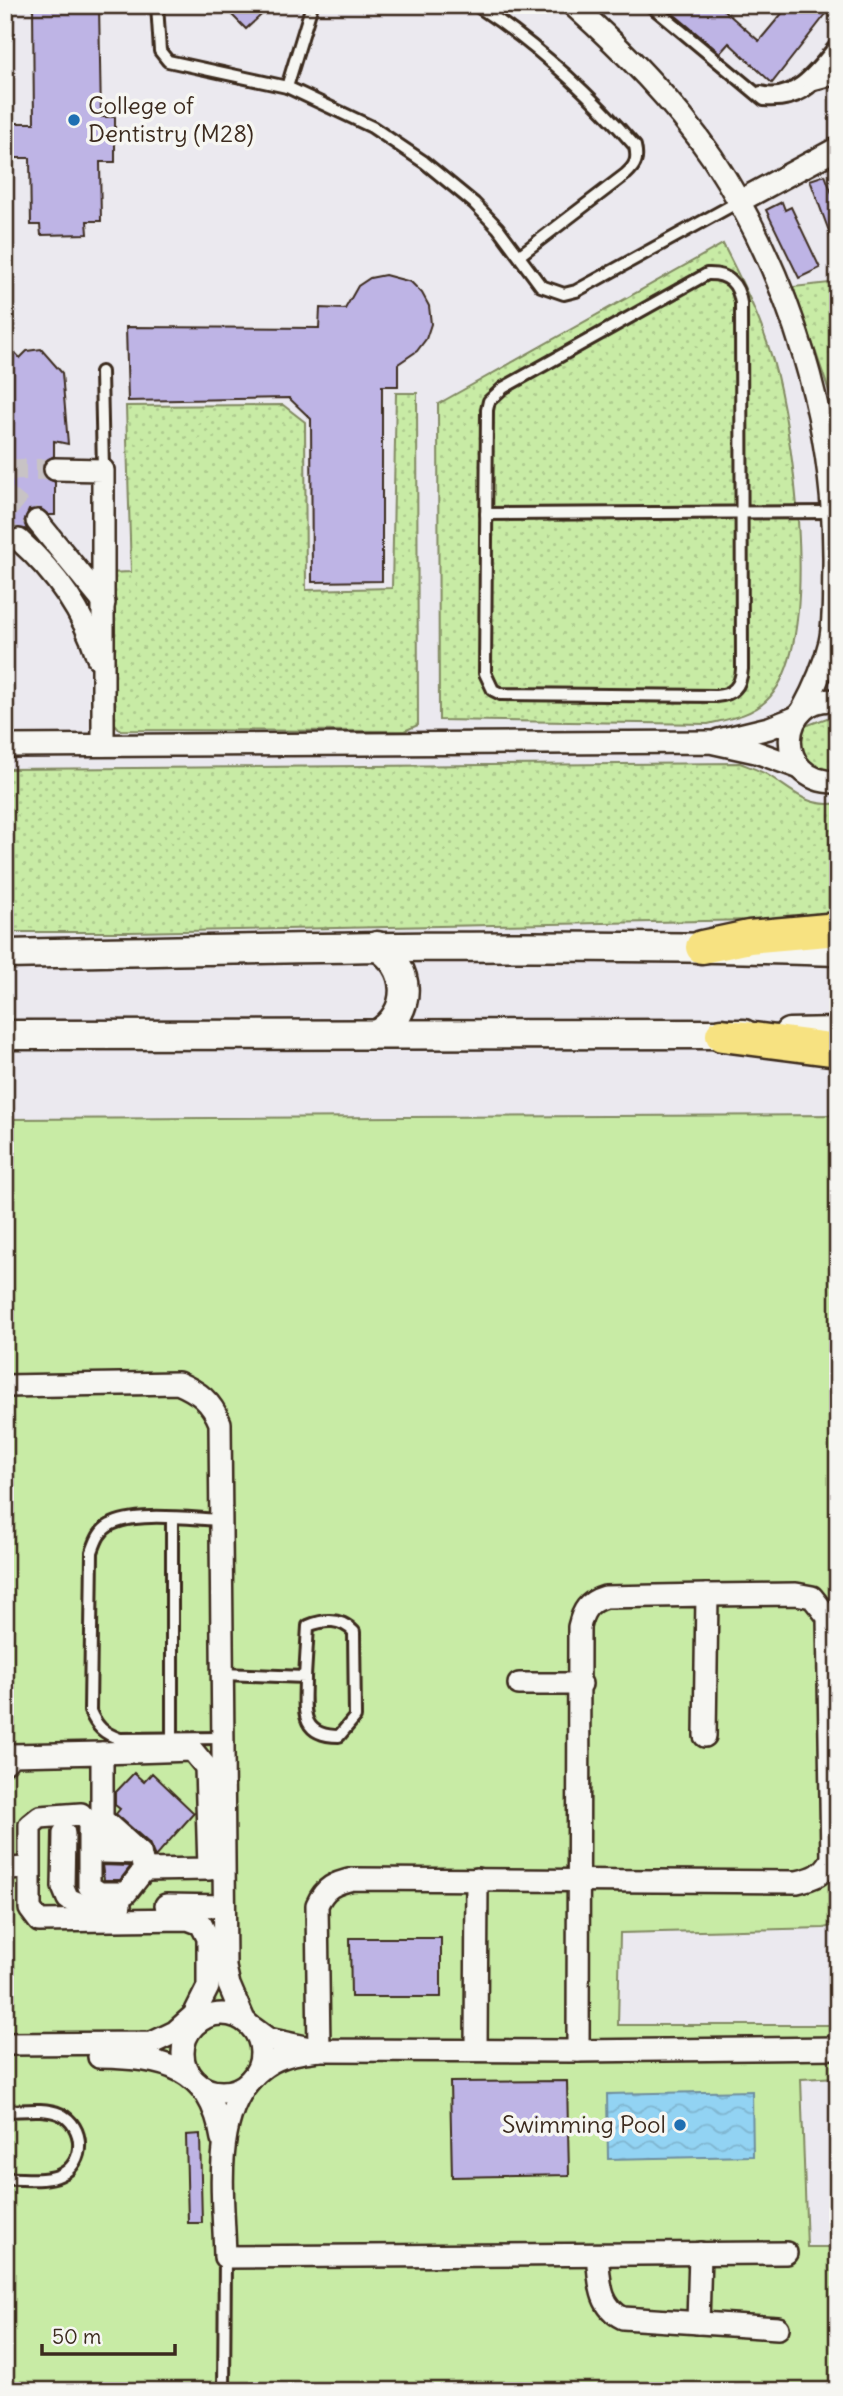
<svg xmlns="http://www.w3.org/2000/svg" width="843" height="2396" viewBox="0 0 843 2396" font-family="Delius,sans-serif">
<defs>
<pattern id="grass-dots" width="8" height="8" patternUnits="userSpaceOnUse" patternTransform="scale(1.75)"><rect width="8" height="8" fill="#c8eba5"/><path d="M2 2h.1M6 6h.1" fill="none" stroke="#adca8e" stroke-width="1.8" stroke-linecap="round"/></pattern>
<pattern id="water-waves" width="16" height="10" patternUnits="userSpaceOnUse" patternTransform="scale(1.75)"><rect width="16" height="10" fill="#92d3f3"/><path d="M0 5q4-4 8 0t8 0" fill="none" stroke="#7fb5d0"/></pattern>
</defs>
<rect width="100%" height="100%" fill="#ebe9ef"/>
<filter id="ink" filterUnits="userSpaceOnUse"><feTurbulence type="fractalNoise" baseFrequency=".0143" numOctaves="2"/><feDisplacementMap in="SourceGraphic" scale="14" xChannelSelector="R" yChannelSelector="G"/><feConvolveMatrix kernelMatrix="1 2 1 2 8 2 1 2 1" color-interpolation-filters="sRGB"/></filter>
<g filter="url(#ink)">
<g fill="url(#grass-dots)" stroke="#828a62" stroke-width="2">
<path d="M723 244C745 287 766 330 777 376 794 447 823 648 766 701 750 716 728 719 708 724L439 720 438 404Z"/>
<path d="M838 282V453L834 405 793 287Z"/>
<path d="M396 393H417L418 725 404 731 120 730 111 719 106 573 131 572 126 406 283 405 305 422 306 590 392 588Z"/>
<path d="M827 718 838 720V777H814L796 745 805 726Z"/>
<path d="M740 763C750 767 762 771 771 777 794 792 809 808 838 803V914L755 920 130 932H5V769Z"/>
</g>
<path fill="#c8eba5" stroke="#828a62" stroke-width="2" d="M838 1115V1924L824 1928 620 1933 618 2025H838V2077L801 2079 807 2247H838V2391H5V1119Z"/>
<path fill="url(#water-waves)" stroke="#6f8f9e" stroke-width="2" d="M752 2091 753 2156 608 2159 607 2094Z"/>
<g fill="#beb4e5" stroke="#3b2a1e" stroke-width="2">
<path d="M33 5H99L101 117H115V162H100L101 221H87L88 234 41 235 40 225H31L30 158H14V123H34Z"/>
<path d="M222 5H272L246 29Z"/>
<path d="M663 5H718L759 41 789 5H833L772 83 729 43 720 53Z"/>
<path d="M825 175 838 209 836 250 810 180Z"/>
<path d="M782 202 785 210 791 207 820 268 799 278 766 210Z"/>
<path d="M385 275 411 282 422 293 429 306 431 324 426 339 417 351 398 364V386H382V581L312 582 311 419 289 398 128 401 126 327 319 328 320 308 345 309 358 286 370 278Z"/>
<path d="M5 342 20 358 27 351 41 349 62 373 68 444 54 441V456L44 462 42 468 44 476 55 482V515H49L41 509 29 510 24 522 27 530 15 528 6 536 10 550 5 556Z"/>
<path d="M134 1773 144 1782 152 1773 194 1813 155 1857 149 1843 116 1814 120 1809 115 1805V1793Z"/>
<path d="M102 1865 130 1866V1867L120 1880H104Z"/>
<path d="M350 1938H441V1997H351Z"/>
<path d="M567 2081 569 2175 452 2177 450 2082Z"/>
<path d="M200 2134 202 2223H188L186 2135Z"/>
</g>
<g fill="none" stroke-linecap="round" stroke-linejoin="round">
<g stroke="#c8c3c5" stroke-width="21" stroke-dasharray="21 10" stroke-linecap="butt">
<path d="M5 470 55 469"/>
<path d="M5 495 37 521"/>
<path d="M5 531 19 540"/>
</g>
<defs>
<g id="lane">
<path d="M157 5 160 51 168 61 287 87 372 127 424 162 474 203 498 228 541 286 564 294 576 291 738 202"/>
<path d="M476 5C536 44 588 92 635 146 638 159 636 165 626 174L520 255"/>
<path d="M650 5 764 100C804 103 814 84 838 56"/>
<path d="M815 84 838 78"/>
<path d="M287 87 312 5"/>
<path d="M761 92C795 102 820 64 838 42"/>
<path d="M707 274C728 273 738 283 741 303L742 669C741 686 733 695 716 696L501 694 493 690 485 673 487 410 489 401 503 388Z"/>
<path d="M101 372 103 470"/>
<path d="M486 514 832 512"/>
<path d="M172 1519V1738"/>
<path d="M221 1520C193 1519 133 1511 110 1525 99 1531 96 1541 92 1552L90 1711C97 1727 103 1733 120 1739L223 1738"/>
<path d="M222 1674 305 1677C305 1708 298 1736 339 1736L355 1717 354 1632C341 1618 325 1619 308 1626L305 1677"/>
<path d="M5 2111C22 2111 44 2107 60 2114 85 2126 86 2163 60 2175 45 2182 22 2178 5 2179"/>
<path d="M224 2391 225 2257"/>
</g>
<g id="street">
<path d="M573 5C624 51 673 100 712 157 791 277 836 425 834 568 833 592 835 619 830 642 824 667 814 689 802 711"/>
<path d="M738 202 838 148"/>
<path d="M55 469 103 470V745"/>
<path d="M37 521 104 603"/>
<path d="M19 540C56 573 83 611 98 658"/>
<path d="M838 701C779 691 770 784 838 782"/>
<path d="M719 740 769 728 797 717"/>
<path d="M5 746 710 742 756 752 800 768"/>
<path d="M5 1386 178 1383C199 1392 211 1401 220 1423L225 1967 229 1985 244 2020"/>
<path d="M519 1684H581"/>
<path d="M705 1736 707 1595 605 1597C588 1602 583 1610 579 1627L578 2051 838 2048"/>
<path d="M102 1753 192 1750 206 1767 209 1869 144 1870 140 1853"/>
<path d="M5 1763 12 1755 102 1753V1852L140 1853 102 1819"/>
<path d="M64 1833 63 1887 68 1899 82 1905H120"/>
<path d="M5 1869 29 1868"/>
<path d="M166 1905 224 1906"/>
<circle cx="222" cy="2053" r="39"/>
<path d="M253 2028 268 2039 319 2050 578 2051"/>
<path d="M5 2044 152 2043 175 2032 194 2015 208 1987V1938L201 1924 188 1919 39 1921 30 1909V1825L40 1817 81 1814 89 1823V1886L100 1893H126L144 1870"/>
<path d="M319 2050 317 1905C325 1887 335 1883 353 1879L797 1882C815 1878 823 1875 832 1859L828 1617 812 1597 796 1594 707 1595"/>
<path d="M319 2050C304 2052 286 2054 272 2062 207 2099 224 2195 225 2257L786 2253"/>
<path d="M476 2050 477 1879"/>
<path d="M99 2057C164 2058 210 2066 222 2139"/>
<path d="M597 2255C600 2280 598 2306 623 2318L778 2328"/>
<path d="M698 2323 700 2253"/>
</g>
<g id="secondary">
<path d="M377 946C412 968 413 1011 378 1034"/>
<path d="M5 954C283 948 560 942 838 951"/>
<path d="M789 1033 838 1032"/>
<path d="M5 1035 744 1034"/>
</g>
<g id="primary">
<path d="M702 947 749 937 838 929"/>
<path d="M722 1035 838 1050"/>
</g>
</defs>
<use href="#lane" stroke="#3b2a1e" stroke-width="16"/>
<use href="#street" stroke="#3b2a1e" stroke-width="26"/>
<use href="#secondary" stroke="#3b2a1e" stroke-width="33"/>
<use href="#primary" stroke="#3b2a1e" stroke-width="37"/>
<use href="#lane" stroke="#f6f6f2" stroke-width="10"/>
<use href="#street" stroke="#f6f6f2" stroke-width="21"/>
<use href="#secondary" stroke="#f6f6f2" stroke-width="28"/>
<use href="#primary" stroke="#f7e281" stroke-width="32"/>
</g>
</g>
<g fill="#1f6fb2" stroke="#f6f6f2" stroke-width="2.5">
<circle cx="74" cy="120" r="7"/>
<circle cx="680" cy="2125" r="7"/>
</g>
<g text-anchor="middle" stroke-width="7" stroke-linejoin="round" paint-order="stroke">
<g font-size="24" fill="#3b2a1e" stroke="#f6f6f2" text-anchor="start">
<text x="88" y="114">College of<tspan x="88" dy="28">Dentistry (M28)</tspan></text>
<text x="666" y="2133" text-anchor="end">Swimming Pool</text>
</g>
</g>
<rect width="843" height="2396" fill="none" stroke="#f6f6f2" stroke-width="28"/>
<rect x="14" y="14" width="815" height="2368" fill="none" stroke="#3b2a1e" stroke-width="2.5" filter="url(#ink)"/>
<path d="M42 2344v10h133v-10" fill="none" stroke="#3b2a1e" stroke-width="3.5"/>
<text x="52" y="2344" font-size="21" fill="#3b2a1e" stroke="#f6f6f2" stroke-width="5" paint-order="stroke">50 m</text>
</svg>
